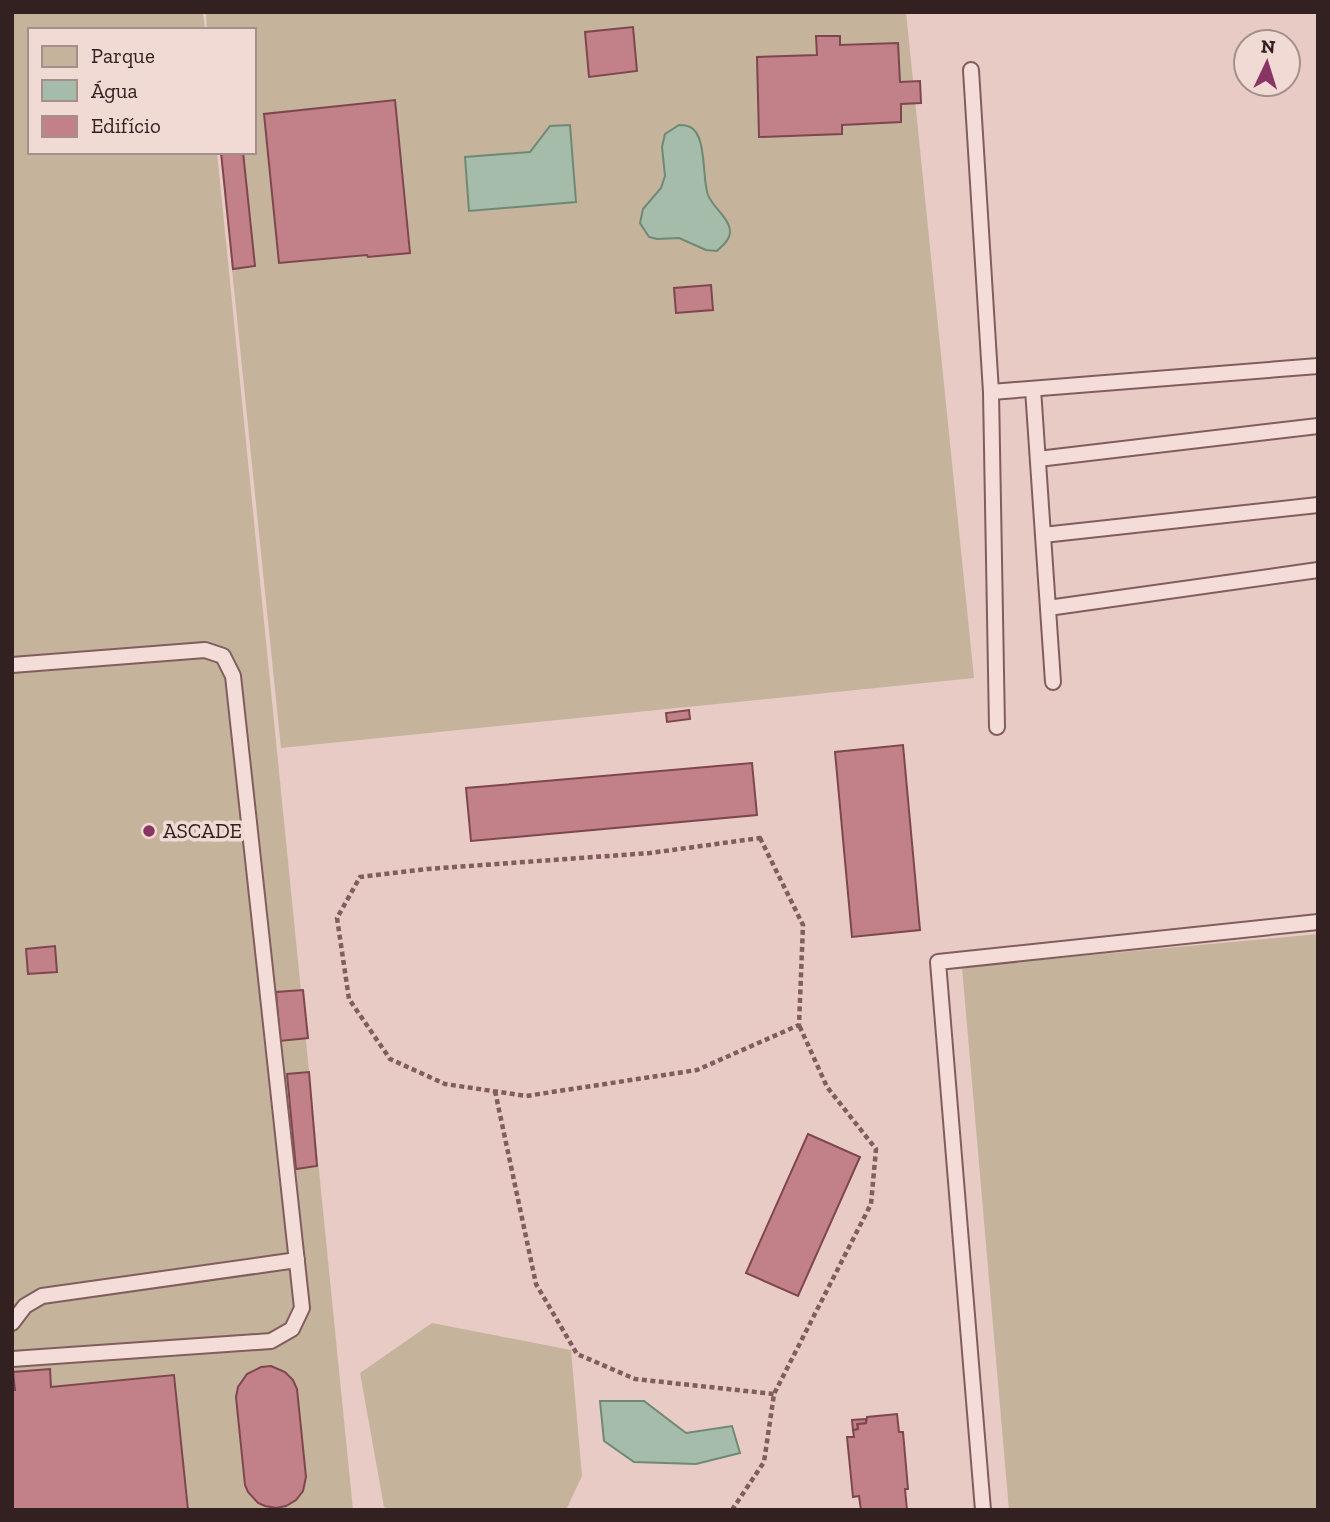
<svg xmlns="http://www.w3.org/2000/svg" width="1330" height="1522" viewBox="0 0 1330 1522" font-family="'Zilla Slab',serif">
<rect width="100%" height="100%" fill="#e8cbc5"/>
<g fill="#c5b39b">
<path d="M12 12H203L205 30H30V152H217L353 1510H12Z"/>
<path d="M206 12H906L974 678 281 748 220 152H254V30H207Z"/>
<path d="M1318 934V1510H1009L962 967Z"/>
<path d="M432 1323 571 1350 582 1476 566 1510H390L384 1507 360 1373Z"/>
</g>
<g fill="#a6bcaa" stroke="#6e8974" stroke-width="2">
<path d="M570 125 576 202 469 211 465 157 530 152 550 126Z"/>
<path d="M679 125C682 125 686 125 690 127 707 134 702 180 708 195 713 208 731 219 730 233 729 241 722 246 717 251L706 250 679 238 657 239 649 237 640 223 643 209 661 188 665 176 662 147 665 134Z"/>
<path d="M600 1401H644L686 1433 732 1426 740 1453 696 1464 634 1462 604 1441Z"/>
</g>
<g fill="#c28088" stroke="#7e464f" stroke-width="2">
<path d="M633 27 637 71 589 77 585 32Z"/>
<path d="M816 36H840V45L898 43 900 82 920 81 921 103 901 104V122L842 125V134L759 137 757 57 817 55Z"/>
<path d="M395 100 410 253 368 257 367 255 279 263 264 114Z"/>
<path d="M221 152H243L255 266 233 269Z"/>
<path d="M711 285 713 310 676 313 674 288Z"/>
<path d="M689 710 690 719 667 722 666 713Z"/>
<path d="M903 745 920 930 852 937 835 752Z"/>
<path d="M752 763 757 815 471 841 466 788Z"/>
<path d="M55 946 57 972 28 974 26 949Z"/>
<path d="M303 990 308 1038 280 1041 276 992Z"/>
<path d="M309 1072 317 1166 296 1169 287 1074Z"/>
<path d="M808 1134 860 1157 798 1296 746 1273Z"/>
<path d="M271 1366 285 1372 293 1380 297 1389 306 1477 303 1491 296 1500 286 1506 276 1508 265 1506 258 1503 248 1492 245 1485 236 1397 238 1387 247 1374 261 1367Z"/>
<path d="M50 1369 51 1387 174 1375 188 1510H12V1390H15L13 1372Z"/>
<path d="M897 1414 899 1432H903L908 1489H905L907 1510H861L859 1496 853 1497 847 1437H854L853 1430 858 1429 857 1424 866 1423 867 1417Z"/>
<path d="M866 1419V1423L857 1424 858 1429 853 1430 852 1420Z"/>
</g>
<g fill="none" stroke-linecap="round" stroke-linejoin="round">
<defs>
<g id="service">
<path d="M971 70 991 392 997 727"/>
<path d="M1033 389 1053 682"/>
<path d="M991 392 1318 366"/>
<path d="M1038 459 1318 426"/>
<path d="M1043 535 1318 505"/>
<path d="M1048 608 1318 570"/>
<path d="M12 665 205 650 223 656 233 676 302 1308 292 1329 271 1341 12 1359"/>
<path d="M12 1323 25 1306 42 1296 297 1260"/>
<path d="M983 1510 938 962 1318 922"/>
</g>
</defs>
<use href="#service" stroke="#815d5e" stroke-width="18"/>
<g stroke="#815d5e" stroke-width="4.5" stroke-dasharray="5 3.5" stroke-linecap="butt">
<path d="M760 838 803 925 799 1025 697 1070 526 1096 445 1084 390 1059 349 999 337 918 360 877 427 869 650 853Z"/>
<path d="M495 1091 536 1284 577 1354 635 1379 774 1394"/>
<path d="M732 1510 764 1462 774 1394 871 1204 876 1149 827 1087 799 1025"/>
</g>
<use href="#service" stroke="#f4dcd8" stroke-width="14"/>
</g>
<circle fill="#893563" stroke="#f1d9d4" stroke-width="2.5" cx="149" cy="831" r="7"/>
<g text-anchor="middle" stroke-width="7" stroke-linejoin="round" paint-order="stroke">
<g font-size="21" fill="#332021" stroke="#f1d9d4" text-anchor="start">
<text x="163" y="838">ASCADE</text>
</g>
</g>
<rect width="1330" height="1522" fill="none" stroke="#332021" stroke-width="28"/>
<rect x="28" y="28" width="228" height="126" fill="#f1d9d4" stroke="#a58f8c" stroke-width="2"/>
<rect x="42" y="46" width="35" height="21" fill="#c5b39b" stroke="#a58f8c" stroke-width="2"/>
<text x="91" y="63" font-size="21" fill="#332021">Parque</text>
<rect x="42" y="80" width="35" height="21" fill="#a6bcaa" stroke="#a58f8c" stroke-width="2"/>
<text x="91" y="98" font-size="21" fill="#332021">Água</text>
<rect x="42" y="116" width="35" height="21" fill="#c28088" stroke="#a58f8c" stroke-width="2"/>
<text x="91" y="133" font-size="21" fill="#332021">Edifício</text>
<g transform="translate(1267 63) rotate(4)"><circle r="33" fill="#f1d9d4" stroke="#a58f8c" stroke-width="2"/>
<path d="M0-5L12 26L0 18L-12 26Z" fill="#893563"/>
<text y="-10" font-size="19" font-weight="bold" text-anchor="middle" fill="#332021">N</text>
</g>
</svg>
